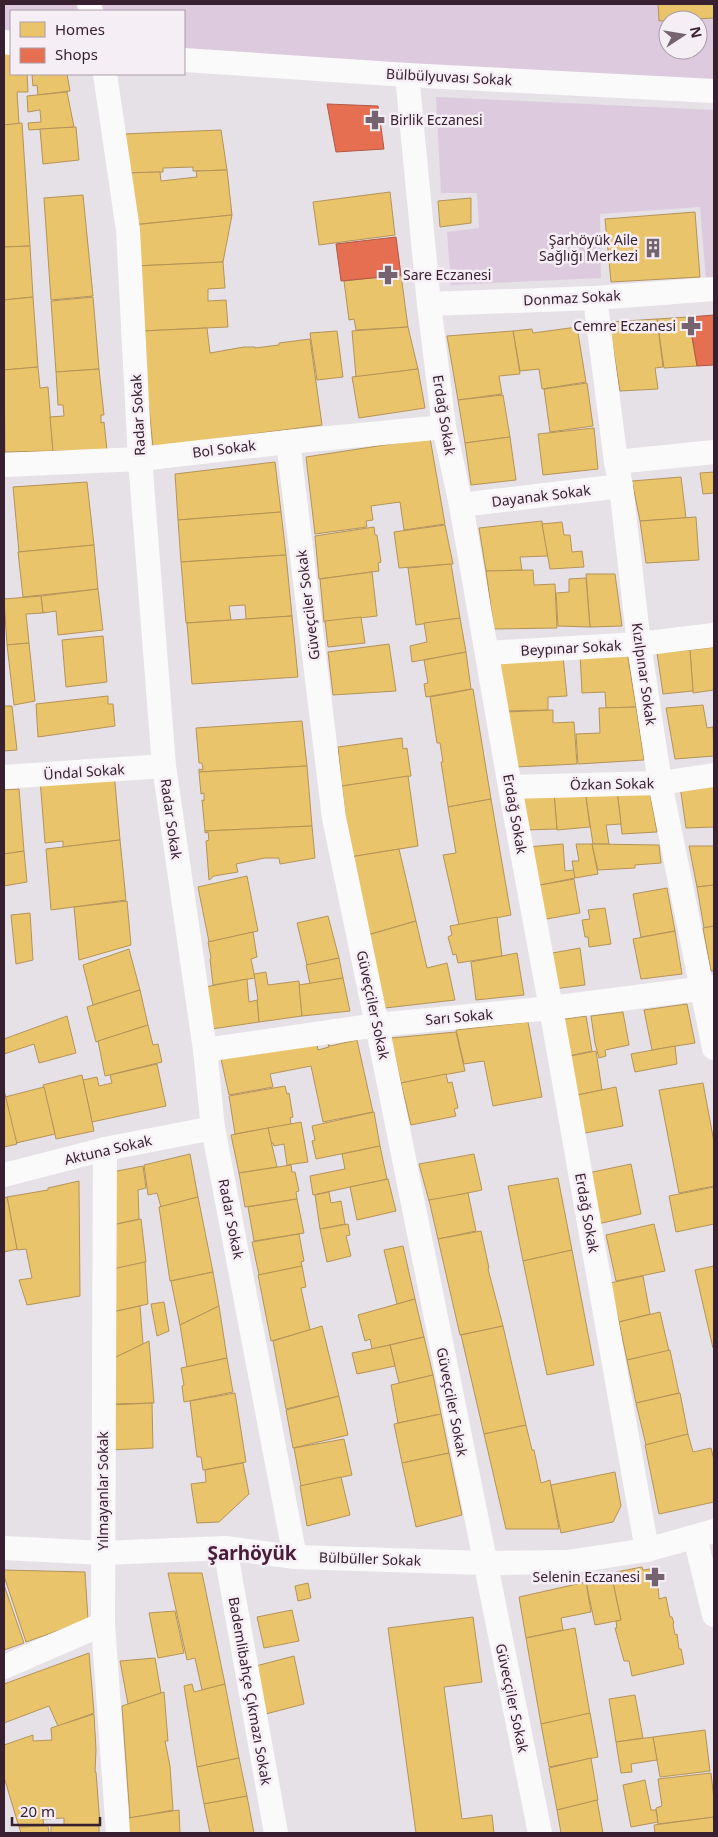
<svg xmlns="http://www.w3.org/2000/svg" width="718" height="1837" viewBox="0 0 718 1837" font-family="'Noto Sans',sans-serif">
<rect width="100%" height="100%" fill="#e6e1e6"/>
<g fill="#ddcadf" fill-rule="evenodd">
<path d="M4 4H714V90L184 60V11H11V44L4 43ZM668 20H698V50H668Z"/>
<path d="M436 97 714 110V279H706L700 207 600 214 601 278 451 285 447 232 479 228 477 193H441Z"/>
</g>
<g fill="#e9c46a" stroke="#b49359">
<path d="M658 4H714V18L659 21Z"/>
<path d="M4 50 11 51V74H27L28 92H17L19 124 4 125Z"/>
<path d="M38 74H67L70 91 38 95 37 85 33 86 32 75Z"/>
<path d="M67 92 74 127 29 130 28 123 41 122 40 110 28 112 27 96Z"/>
<path d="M22 123 30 246 4 247V125Z"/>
<path d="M76 127 79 160 43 164 40 129Z"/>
<path d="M221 130 227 170 193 171V167L163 168V172L126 173 122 134Z"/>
<path d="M227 170 232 215 132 225 126 173 160 172 161 181 197 177 196 171Z"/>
<path d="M390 192 395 235 319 245 313 202Z"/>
<path d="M83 195 93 296 51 300 44 198Z"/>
<path d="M471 198V223L440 227 438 201Z"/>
<path d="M695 212 700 277 611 282 605 219Z"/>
<path d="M232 215 223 262 135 266 132 225Z"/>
<path d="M30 246 33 297 4 300V247Z"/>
<path d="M223 262 225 288 208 289V301L226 300 228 327 141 331 135 266Z"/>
<path d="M401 275 408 327 356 330 354 319 349 320 344 281Z"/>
<path d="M33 297 38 367 4 370V300Z"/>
<path d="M93 297 99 369 56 372 51 301Z"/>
<path d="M688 317 697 366 664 368 657 319Z"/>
<path d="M657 319 663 367 655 368 658 389 620 391 609 322Z"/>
<path d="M408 327 418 369 356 377 352 331Z"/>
<path d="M577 327 586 382 542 389 539 369 520 371 513 331 532 329 533 333Z"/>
<path d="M207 328 210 353 244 347H255V348L279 345V343L310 339 322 425 153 447 141 331Z"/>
<path d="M337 331 343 377 317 380 310 333Z"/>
<path d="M513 331 520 374 499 376 502 394 458 400 447 336Z"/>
<path d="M38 367 40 388 48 387 53 451 5 452 4 370Z"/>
<path d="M99 369 104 415H101V423L104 422 107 450 53 451 50 417 64 416 63 405H58L56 372Z"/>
<path d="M418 369 425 408 359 418 352 377Z"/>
<path d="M587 383 593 426 550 432 544 389Z"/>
<path d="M503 395 510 437 465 443 458 400Z"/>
<path d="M594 428 598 469 543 475 538 434Z"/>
<path d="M510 437 516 480 471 485 465 443Z"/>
<path d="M430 438 445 524 404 530 400 502 371 506 373 520 366 521 367 527 315 534 306 457Z"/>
<path d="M275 462 281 512 178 520 175 474Z"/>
<path d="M714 472V493L703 494 700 473Z"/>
<path d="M681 477 686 518 640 521 632 481Z"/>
<path d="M87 482 94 545 19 552 13 487Z"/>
<path d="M281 512 286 555 181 562 178 520Z"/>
<path d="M696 517 699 560 646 563 640 521Z"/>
<path d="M542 521 548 556 520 557 522 570 486 571 479 528Z"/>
<path d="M562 522 564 535H570L572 552 582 551 584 567 550 569 542 524Z"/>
<path d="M445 525 453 564 399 568 394 532Z"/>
<path d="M374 527 375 535H377L381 562 378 563 379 571 319 579 315 536Z"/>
<path d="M94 545 98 589 23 597 18 552Z"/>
<path d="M286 555 292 616 246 619 245 605 229 606 231 620 186 623 181 562Z"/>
<path d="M451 564 460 618 416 625 408 568Z"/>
<path d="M533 570 534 585 555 584 557 628 494 629 486 571Z"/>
<path d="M372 572 377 616 324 622 320 579Z"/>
<path d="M586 574H615L622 626 590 627Z"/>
<path d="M586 578 590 627 558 626 556 593 569 592V579Z"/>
<path d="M98 589 103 630 58 635 56 611 43 613 41 596Z"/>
<path d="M41 596 43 613 26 614 29 643 7 645 4 599Z"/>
<path d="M292 616 298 677 192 684 187 623Z"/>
<path d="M361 617 365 643 328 647 325 621Z"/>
<path d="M460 618 466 652 412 662 410 646 427 642 424 623Z"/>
<path d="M103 636 107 682 66 687 62 640Z"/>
<path d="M29 643 35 701 14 705 7 645Z"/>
<path d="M389 644 396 691 333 695 328 652Z"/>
<path d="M714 647V690L693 693 690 650Z"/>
<path d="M690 650 693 691 663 694 657 653Z"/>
<path d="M466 652 471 689 426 697 424 684 428 683 424 660Z"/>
<path d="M627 652 636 707 606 708 605 692 582 693 580 654Z"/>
<path d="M563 656 567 696 548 697V710L506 711 499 659Z"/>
<path d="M473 689 491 799 448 807 441 762H443L440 743H437L430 697Z"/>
<path d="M108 696V704H113L115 726 38 737 36 704Z"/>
<path d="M703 705 707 728 713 727 714 756 675 759 666 708Z"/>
<path d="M4 706H12L17 750 4 751Z"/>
<path d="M636 707 644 760 578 764 576 734 600 733 599 708Z"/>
<path d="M553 710V723L574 722 577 764 515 767 506 712Z"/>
<path d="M302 721 307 766 199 772V769L203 770 202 763H199L196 728Z"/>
<path d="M402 738 403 749 407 748 411 776 342 786 338 747Z"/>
<path d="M307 766 312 826 205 831 202 800 204 801V793L201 794 199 772Z"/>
<path d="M114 772 120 840 63 847V841L45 843 40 779Z"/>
<path d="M408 776 418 846 350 857 342 786Z"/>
<path d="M714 784V827L686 828 680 786Z"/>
<path d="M19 789 24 851 4 854V790Z"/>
<path d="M649 789 657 832 622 834 617 790Z"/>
<path d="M617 790 621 824 606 825 609 844H593L585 791Z"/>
<path d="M585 791 590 827 557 830 554 793Z"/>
<path d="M554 793 557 829 525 830 518 795Z"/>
<path d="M491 799 511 915 459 925 443 855 456 853 448 807Z"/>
<path d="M312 826 315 858 280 864 279 858H265L236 864 238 872 214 876 209 880 206 841 209 840 208 832 205 833V831Z"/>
<path d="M120 840 126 900 51 910 46 849Z"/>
<path d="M563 844 565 871 574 870 575 878 535 886 527 847Z"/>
<path d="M576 844H592L598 874 575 878 572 861H579Z"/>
<path d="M592 844 659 845 661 863 635 865V868L598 870Z"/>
<path d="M689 846H714V885L697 887Z"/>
<path d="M399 849 416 921 368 935 350 857Z"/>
<path d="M24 851 27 882 4 886V854Z"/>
<path d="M247 876 258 931 209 942 198 887Z"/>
<path d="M574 879 580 913 541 920 535 886Z"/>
<path d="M714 885V926L704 928 697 887Z"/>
<path d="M667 888 675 931 641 937 633 894Z"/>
<path d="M127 901 131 945 79 960 74 907Z"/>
<path d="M605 908 611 944 589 947 588 937H585L582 920 590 919 588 910Z"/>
<path d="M30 913 33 960 16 964 11 915Z"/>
<path d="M328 916 339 958 307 965 297 923Z"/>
<path d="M497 917 502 956 458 963 456 954 453 955 448 937 452 935 450 926Z"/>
<path d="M416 921 427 968 447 963 455 1000 385 1008 368 935Z"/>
<path d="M714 926V971H711L703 928Z"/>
<path d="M675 931 682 974 641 979 633 939Z"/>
<path d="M253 932 257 957 251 959 255 978 213 985 210 959 211 958 208 942Z"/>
<path d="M580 948 585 985 553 989 547 954Z"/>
<path d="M129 949 140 990 93 1005 83 965Z"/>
<path d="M517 953 524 995 476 1000 471 962Z"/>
<path d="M339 958 343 978 310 984 306 965Z"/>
<path d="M266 972 268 985 299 981 302 1016 259 1022 257 1000H258L254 974Z"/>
<path d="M343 978 350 1011 302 1016 299 985Z"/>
<path d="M247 979 249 1002 257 1000 259 1022 212 1029 205 987Z"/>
<path d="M140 990 148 1025 96 1042 87 1007Z"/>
<path d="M687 1004 695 1043 652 1050 644 1010Z"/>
<path d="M623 1012 629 1045 605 1050 606 1056 599 1058 595 1043 591 1016Z"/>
<path d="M67 1016 76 1053 39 1063 34 1044 4 1054V1039Z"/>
<path d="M586 1016 592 1051 564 1057 558 1020Z"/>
<path d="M528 1022 542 1097 493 1106 484 1061 464 1064 456 1030Z"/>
<path d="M148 1025 153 1045 158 1044 162 1062 105 1076 98 1041Z"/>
<path d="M456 1032 465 1071 401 1083 391 1038Z"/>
<path d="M357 1040 373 1112 323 1122 311 1066 270 1074 273 1087 229 1095 221 1059 317 1045 318 1050 329 1047 328 1044 330 1046Z"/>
<path d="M675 1046 677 1064 635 1072 631 1054Z"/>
<path d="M596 1051 602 1090 572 1096 565 1057Z"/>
<path d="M157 1064 166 1106 92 1122 83 1080 97 1077 99 1086 112 1083 110 1075Z"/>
<path d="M446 1074 448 1083 452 1082 458 1108 454 1109 456 1116 411 1125 401 1083Z"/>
<path d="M82 1075 94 1131 56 1139 43 1085Z"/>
<path d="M703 1083 714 1142V1186L679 1193 659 1090Z"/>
<path d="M285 1086 287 1094 289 1093 293 1117 290 1118 291 1124 235 1134 229 1096Z"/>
<path d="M44 1087 55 1134 16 1143 5 1097Z"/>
<path d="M616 1087 623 1126 580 1134 573 1096Z"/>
<path d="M4 1090 17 1144 4 1147Z"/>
<path d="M374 1112 380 1146 316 1159 312 1141 315 1140 312 1126Z"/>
<path d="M301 1122 308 1162 287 1165 284 1144 274 1146 273 1143H271L268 1128Z"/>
<path d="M268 1128 277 1167 239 1173 231 1135Z"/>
<path d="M380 1146 387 1179 313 1195 310 1176 345 1169 342 1154Z"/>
<path d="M190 1154 198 1197 161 1207 157 1193 148 1195 144 1165Z"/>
<path d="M474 1154 482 1190 429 1201 419 1164Z"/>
<path d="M631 1164 641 1214 598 1224 588 1173Z"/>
<path d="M291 1165 292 1172H295L299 1191 296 1192 297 1199 245 1207 239 1173Z"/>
<path d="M143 1166 146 1188 138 1190 139 1219 108 1226 107 1173Z"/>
<path d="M558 1178 572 1250 523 1261 508 1186Z"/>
<path d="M388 1179 396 1211 357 1220 350 1187Z"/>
<path d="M79 1181 80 1296 27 1305 19 1280 32 1278 26 1249 17 1250 7 1197 48 1190V1188Z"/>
<path d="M714 1187V1224L676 1232 669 1196Z"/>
<path d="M329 1192 331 1203 341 1201 345 1224 320 1229 315 1195Z"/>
<path d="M468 1193 476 1231 438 1239 429 1200Z"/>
<path d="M7 1197 17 1249 4 1252V1198Z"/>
<path d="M198 1197 213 1272 170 1281 159 1207Z"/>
<path d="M297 1199 304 1233 254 1241 248 1207Z"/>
<path d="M141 1219 146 1262 110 1270 108 1226Z"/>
<path d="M348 1224 350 1235 346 1236 351 1256 327 1262 320 1229Z"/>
<path d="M654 1224 665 1271 616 1281 606 1235Z"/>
<path d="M481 1231 489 1268 488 1269 503 1326 460 1335 438 1239Z"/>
<path d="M299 1234 304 1261 301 1262 302 1266 259 1275 252 1242Z"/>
<path d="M403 1246 415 1299 397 1304 384 1250Z"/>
<path d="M572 1250 594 1365 547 1375 523 1261Z"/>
<path d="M145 1262 148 1304 108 1313V1270Z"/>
<path d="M302 1266 306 1287 301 1288 310 1330 271 1341 258 1275Z"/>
<path d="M714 1266V1348H713L695 1270Z"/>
<path d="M213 1272 219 1306 180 1325 171 1281Z"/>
<path d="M643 1276 650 1314 619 1322 610 1283Z"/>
<path d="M415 1299 424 1337 372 1349 370 1339 365 1341 358 1315Z"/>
<path d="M164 1302 169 1331 157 1336 151 1304Z"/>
<path d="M140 1306 143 1344 110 1360 108 1313Z"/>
<path d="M219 1306 227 1358 187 1367 180 1325Z"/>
<path d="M660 1312 669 1351 627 1360 619 1322Z"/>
<path d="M322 1326 339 1396 286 1409 273 1341Z"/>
<path d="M503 1326 526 1425 484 1434 461 1335Z"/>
<path d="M424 1337 433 1375 399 1383 390 1345Z"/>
<path d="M149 1341 154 1403 110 1404V1360Z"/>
<path d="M390 1345 395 1366 357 1374 352 1353Z"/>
<path d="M670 1350 679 1393 636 1403 627 1360Z"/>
<path d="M227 1358 233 1392 184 1402 182 1386 184 1385 181 1368Z"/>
<path d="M433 1375 441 1414 398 1423 391 1385Z"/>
<path d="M235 1393 246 1462 203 1470 201 1457H197L190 1401Z"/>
<path d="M680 1393 688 1434 646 1445 636 1403Z"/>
<path d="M339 1396 348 1435 293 1448 286 1410Z"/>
<path d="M152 1403 153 1448 110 1450 109 1405Z"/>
<path d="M441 1414 449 1453 402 1463 394 1424Z"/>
<path d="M526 1425 532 1450H534L541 1483 550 1480 559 1529H506L484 1434Z"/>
<path d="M688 1434 693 1452 711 1448 714 1460V1502L659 1514 645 1445Z"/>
<path d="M344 1439 352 1475 301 1486 294 1448Z"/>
<path d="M449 1453 462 1515 416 1527 402 1463Z"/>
<path d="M243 1463 249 1494 219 1522 197 1523 191 1484 206 1482 205 1470Z"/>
<path d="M615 1472 621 1506 613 1522 561 1533 551 1485Z"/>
<path d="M341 1477 350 1515 307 1526 300 1486Z"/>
<path d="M642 1567 643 1570 650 1569 652 1586 658 1585 659 1599 666 1597 670 1617H672L674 1623 673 1624 675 1635 677 1634 679 1649H681L684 1664 632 1676 629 1661H624L615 1628H617L616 1621 621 1620 611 1573Z"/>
<path d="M4 1570 85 1572 88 1620 26 1642 4 1576Z"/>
<path d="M168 1573H202L225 1684 202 1690 195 1658 187 1660Z"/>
<path d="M612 1578 621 1620 595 1625 586 1582Z"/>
<path d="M586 1582 591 1612 561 1618 563 1630 526 1638 519 1597Z"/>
<path d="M308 1583 311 1598 298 1601 295 1586Z"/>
<path d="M4 1585 24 1643 4 1650Z"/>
<path d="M292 1610 299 1641 264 1648 257 1617Z"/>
<path d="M175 1611 184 1653 158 1658 149 1613Z"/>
<path d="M473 1617 482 1682 444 1687 462 1819 492 1815 494 1833H416L388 1628Z"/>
<path d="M575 1628 590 1714 541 1724 526 1638Z"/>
<path d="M89 1653 94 1713 58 1726 49 1706 4 1723V1684Z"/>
<path d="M294 1656 304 1704 262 1715 252 1667Z"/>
<path d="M155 1658 161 1693 128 1704 120 1661Z"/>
<path d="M192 1684 194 1692 225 1684 239 1758 197 1767 184 1686Z"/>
<path d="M164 1692 168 1741H165L170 1766 173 1810 130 1818 122 1706Z"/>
<path d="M635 1695 643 1738 616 1742 609 1699Z"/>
<path d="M590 1713 598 1757 549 1767 541 1724Z"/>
<path d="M94 1714 96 1750 95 1772H96L100 1825 64 1826V1818L43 1819 44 1827H19L4 1777V1745L33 1735V1741L52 1740 51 1728Z"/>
<path d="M705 1730 710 1771 660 1777 653 1737Z"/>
<path d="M653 1737 657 1760 631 1764 632 1772 621 1773 616 1742Z"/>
<path d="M239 1758 247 1796 204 1804 197 1767Z"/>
<path d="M591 1758 598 1800 557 1810 549 1768Z"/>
<path d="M711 1773 714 1799V1817L658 1824 656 1808 662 1806 658 1779Z"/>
<path d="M645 1780 651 1810H656L658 1822 631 1827 623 1785Z"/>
<path d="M247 1796 254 1833H210L204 1804Z"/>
<path d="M597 1800 603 1833H561L557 1810Z"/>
<path d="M179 1810 180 1833H129L128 1818Z"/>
<path d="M714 1817V1833H655L654 1825Z"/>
<path d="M48 1826 49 1833H21L19 1827Z"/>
<rect x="51" y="1826" width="48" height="7"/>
</g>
<g fill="#e76f51" stroke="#b25747">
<path d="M327 104 378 106 384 149 336 152Z"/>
<path d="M396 237 401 275 341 281 336 244Z"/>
<path d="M714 315V365L697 366 689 317Z"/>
</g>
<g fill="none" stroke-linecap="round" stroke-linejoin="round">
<g stroke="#fbfafb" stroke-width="24">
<path d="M89 4 91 11"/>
<path d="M4 42 11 43"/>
<path d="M184 60 407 75 714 91"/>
<path d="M105 74 128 230 140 459 164 766 205 1050 213 1128 295 1557"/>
<path d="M407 75 429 304 444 427 461 505 510 787 551 1008 647 1550"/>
<path d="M595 298 616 462 621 486 639 644 660 783 714 1048"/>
<path d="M429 304 595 298 714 289"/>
<path d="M288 442 334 818 377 1025 540 1833"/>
<path d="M616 462 714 452"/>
<path d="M4 465 140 459 288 442 444 427"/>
<path d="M461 505 621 486"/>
<path d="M487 653 639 644 714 635"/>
<path d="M4 777 164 766"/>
<path d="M510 787 660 783 714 775"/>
<path d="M205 1050 377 1025 551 1008 714 987"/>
<path d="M105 1149 103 1624 118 1833"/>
<path d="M4 1175 105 1149 213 1128"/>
<path d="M695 1537 714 1615"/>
<path d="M4 1548 103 1553 225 1548 295 1557 484 1563 567 1562 647 1550 714 1531"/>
<path d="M225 1548 276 1833"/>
<path d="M4 1667 103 1624"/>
</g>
</g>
<defs>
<symbol id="pharmacy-bare" viewBox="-9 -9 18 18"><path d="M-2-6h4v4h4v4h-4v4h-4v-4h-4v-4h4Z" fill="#756470" stroke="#f6eef5" stroke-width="2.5" paint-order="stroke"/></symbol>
<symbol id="building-bare" viewBox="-9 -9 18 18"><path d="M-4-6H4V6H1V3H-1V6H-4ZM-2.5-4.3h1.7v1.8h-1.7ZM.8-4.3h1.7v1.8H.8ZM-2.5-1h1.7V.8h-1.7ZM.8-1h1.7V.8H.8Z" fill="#756470" stroke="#f6eef5" stroke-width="2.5" paint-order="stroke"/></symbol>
</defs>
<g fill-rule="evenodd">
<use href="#pharmacy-bare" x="361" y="106" width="28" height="28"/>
<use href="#building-bare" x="639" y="234" width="28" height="28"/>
<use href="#pharmacy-bare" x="374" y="261" width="28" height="28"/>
<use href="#pharmacy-bare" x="677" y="312" width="28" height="28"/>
<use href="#pharmacy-bare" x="641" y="1563" width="28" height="28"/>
</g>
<g text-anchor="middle" stroke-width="5" stroke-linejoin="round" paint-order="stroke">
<g font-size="14" fill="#382030" stroke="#f6eef5">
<text transform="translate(449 77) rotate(3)" y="5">Bülbülyuvası Sokak</text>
<text transform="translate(572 298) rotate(-3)" y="5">Donmaz Sokak</text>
<text transform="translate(138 415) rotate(-93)" y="5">Radar Sokak</text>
<text transform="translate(444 415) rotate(81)" y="5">Erdağ Sokak</text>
<text transform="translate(224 449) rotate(-7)" y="5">Bol Sokak</text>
<text transform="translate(541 496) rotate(-7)" y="5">Dayanak Sokak</text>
<text transform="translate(308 605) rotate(-97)" y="5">Güveçciler Sokak</text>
<text transform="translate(571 648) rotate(-3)" y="5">Beypınar Sokak</text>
<text transform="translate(644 674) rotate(82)" y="5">Kızılpınar Sokak</text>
<text transform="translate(84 772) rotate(-4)" y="5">Ündal Sokak</text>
<text transform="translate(612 784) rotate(-1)" y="5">Özkan Sokak</text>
<text transform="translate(515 814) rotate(80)" y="5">Erdağ Sokak</text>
<text transform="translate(171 819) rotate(82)" y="5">Radar Sokak</text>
<text transform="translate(373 1005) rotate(78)" y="5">Güveçciler Sokak</text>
<text transform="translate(459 1017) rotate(-5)" y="5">Sarı Sokak</text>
<text transform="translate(108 1150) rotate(-13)" y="5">Aktuna Sokak</text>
<text transform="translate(587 1213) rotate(80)" y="5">Erdağ Sokak</text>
<text transform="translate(231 1219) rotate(79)" y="5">Radar Sokak</text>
<text transform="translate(452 1402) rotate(79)" y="5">Güveçciler Sokak</text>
<text transform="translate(103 1491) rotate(-90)" y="5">Yılmayanlar Sokak</text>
<text transform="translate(370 1559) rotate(2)" y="5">Bülbüller Sokak</text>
<text transform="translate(250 1691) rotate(80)" y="5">Bademlibahçe Çıkmazı Sokak</text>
<text transform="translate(512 1698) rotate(78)" y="5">Güvecçiler Sokak</text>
</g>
<g font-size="14" fill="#382030" stroke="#f6eef5" text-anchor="end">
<text x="390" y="125" text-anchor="start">Birlik Eczanesi</text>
<text x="638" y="245">Şarhöyük Aile<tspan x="638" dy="16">Sağlığı Merkezi</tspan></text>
<text x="403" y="280" text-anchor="start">Sare Eczanesi</text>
<text x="676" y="331">Cemre Eczanesi</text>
<text x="640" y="1582">Selenin Eczanesi</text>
</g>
<g font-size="19" font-weight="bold" fill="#491d39" stroke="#f6eef5">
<text x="252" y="1560">Şarhöyük</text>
</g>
</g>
<rect width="718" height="1837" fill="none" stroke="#382030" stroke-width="10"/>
<rect x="10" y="10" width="175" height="65" fill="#f6eef5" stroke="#aa9ca6"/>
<rect x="20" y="22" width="25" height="15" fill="#e9c46a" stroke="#aa9ca6"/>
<text x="55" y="35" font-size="15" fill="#382030">Homes</text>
<rect x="20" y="48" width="25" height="15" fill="#e76f51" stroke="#aa9ca6"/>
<text x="55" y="60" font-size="15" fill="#382030">Shops</text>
<g transform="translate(683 35) rotate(78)"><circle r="24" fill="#f6eef5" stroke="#aa9ca6"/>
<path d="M0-4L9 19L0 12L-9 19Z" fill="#756470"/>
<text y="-8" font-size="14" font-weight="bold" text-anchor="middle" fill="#382030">N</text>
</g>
<path d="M12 1817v8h88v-8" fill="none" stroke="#382030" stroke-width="2.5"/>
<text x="20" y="1817" font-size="15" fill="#382030" stroke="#f6eef5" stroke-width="4" paint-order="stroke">20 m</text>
</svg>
